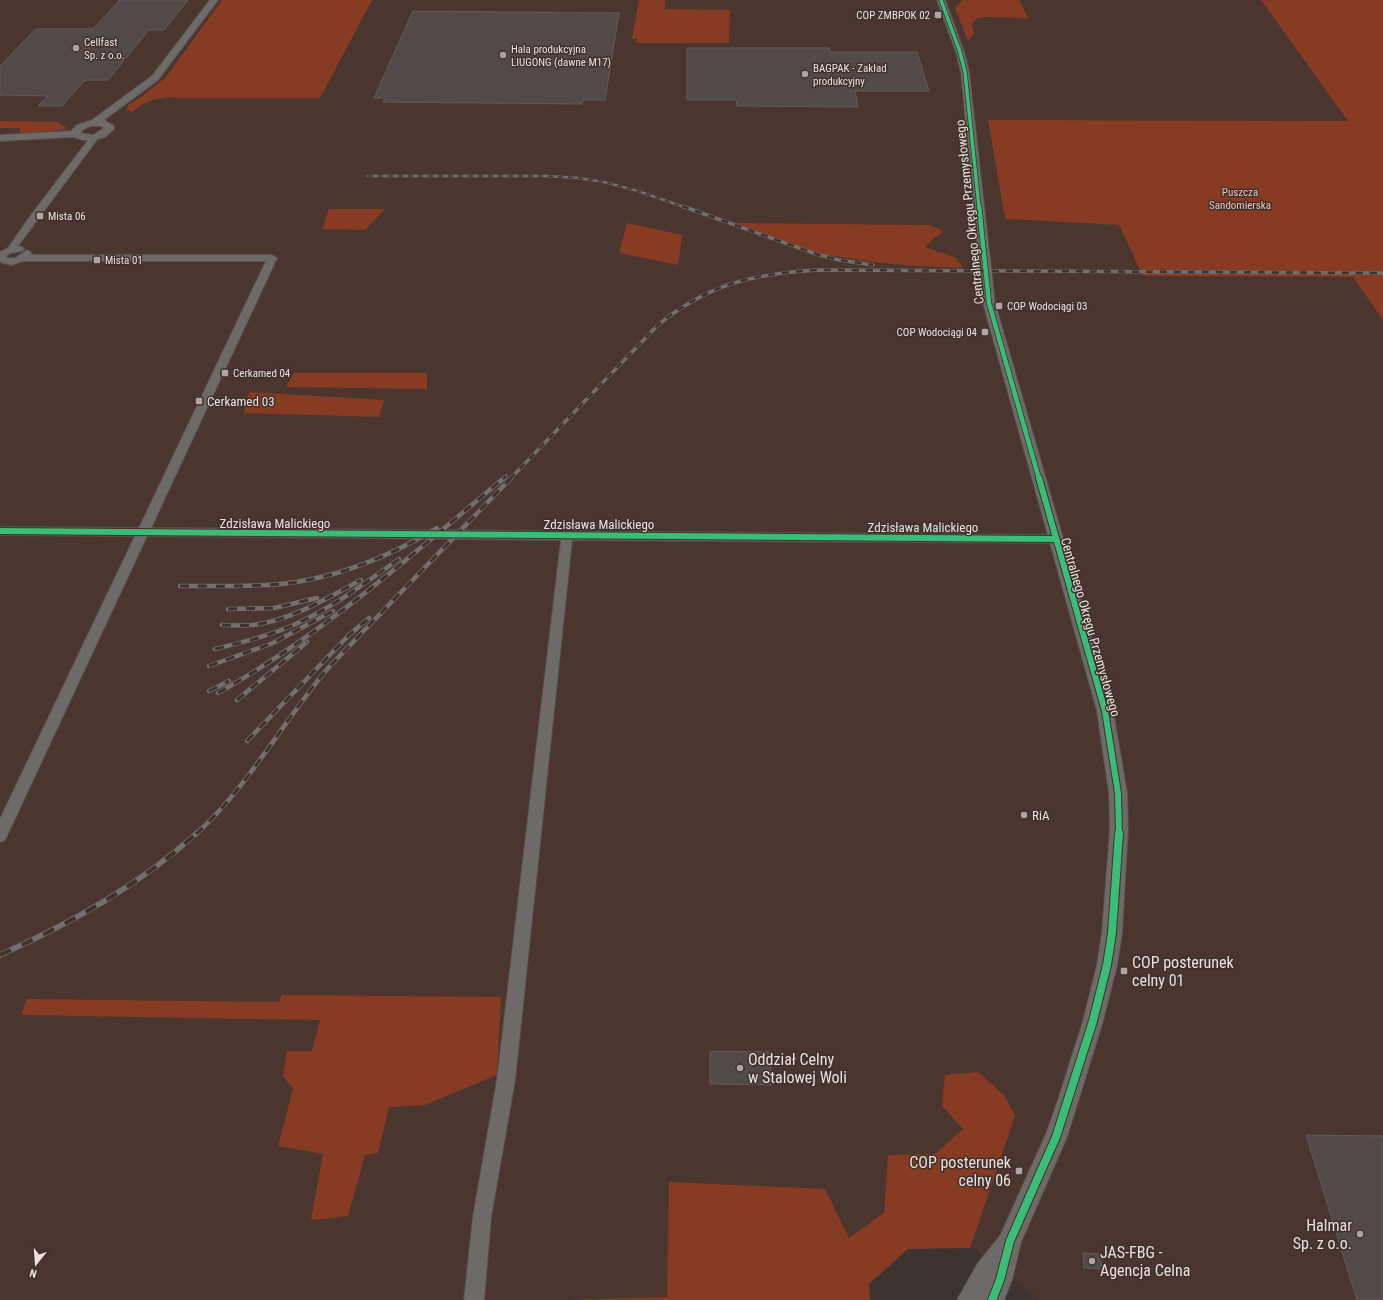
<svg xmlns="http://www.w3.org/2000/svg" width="1383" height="1300" viewBox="0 0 1383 1300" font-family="'Roboto Condensed',sans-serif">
<rect width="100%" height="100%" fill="#3c3330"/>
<path fill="#4a362f" d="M0 0H1261L1349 121 988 120 1005 219 1119 225 1144 276 1353 277 1383 320V1300H1039L971 1247 908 1249 869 1283 871 1300H0Z"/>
<g fill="#873b22">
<path d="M222 0H372L320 98H179C163 95 144 101 132 112L126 110 129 104 141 97 166 77Z"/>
<path d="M639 0H665V9L730 10 729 43H636L637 39H632Z"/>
<path d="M963 0H1019L1028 18 986 17 977 18 972 24 974 34 968 41 955 8Z"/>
<path d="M1261 0H1383V320L1353 277 1143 276 1119 225 1005 219 988 120 1348 121Z"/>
<path d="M0 121 58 122 68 129 20 134V128H0Z"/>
<path d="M329 209H385L365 230 322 229Z"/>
<path d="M627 223 682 235 678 265 619 253Z"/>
<path d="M736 223 930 225 944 232 934 238 925 247 956 258 963 268 914 266 873 262 821 254Z"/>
<path d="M294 373H427V389L286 387Z"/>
<path d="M249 392 384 400 379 417 244 413Z"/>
<path d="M282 995 501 997 497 1075 425 1105 389 1107 378 1153 365 1155 348 1216 311 1220 323 1154 278 1146 293 1089 283 1076 287 1051H312L320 1020 21 1015 27 999 279 1002Z"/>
<path d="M978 1072 1004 1095 1015 1116 970 1248 908 1249 869 1284 870 1300H568L667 1297 669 1182 825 1189 849 1238 884 1213 888 1155 935 1154 963 1129 942 1106 945 1075Z"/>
</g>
<g fill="#524a48" stroke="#625b59">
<path d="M120 0H188L164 30H149L108 80H85L62 106H38L48 96 0 95V66L36 29H93Z"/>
<path d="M413 11 619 13 605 100H583L582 104 383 102 385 98H374Z"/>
<path d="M687 48H829L830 52H917L929 91H855L858 107 737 106 736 100H687Z"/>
<path d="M710 1051 770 1052 771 1085 710 1084Z"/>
<path d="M1306 1135 1383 1136V1300H1357Z"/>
<path d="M1083 1253 1100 1254 1102 1269 1084 1268Z"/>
</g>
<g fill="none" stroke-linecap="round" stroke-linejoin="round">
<defs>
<path id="minor" d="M92 135H98L99 137 18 246 22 247 24 249 22 251 11 253 6 256 7 258H15L27 250 32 253 30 255H272L277 258 151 528 1056 535 1060 536 1062 539 1060 542 1056 543 572 540 515 1080 491 1217 484 1300H464L473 1217 497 1080 561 540 147 536 5 840 0 842V819L135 536 0 535V527L139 528 266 261H24L11 265 0 262V252L8 248 31 215Z"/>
<g id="tertiary">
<path d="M210 0H218L158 80 104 120 114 126V129L105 137 93 140H83L73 137 0 141V135L71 131 77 125 92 120 152 76ZM91 126H101L104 128 93 135 80 133 84 129Z"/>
<path d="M937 0H945L964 52 969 72 995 303 1113 711 1127 793 1128 829 1122 933 1117 965 1103 1021 1067 1137 1021 1242 1012 1280 1004 1300H957L978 1263 1000 1236 1046 1134 1058 1100 1083 1021 1097 965 1102 933 1110 829 1109 793 1097 711 983 303 961 72 956 52Z"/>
</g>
</defs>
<use href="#minor" stroke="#57504d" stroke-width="2"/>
<use href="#tertiary" stroke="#57504d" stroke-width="2"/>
<use href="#minor" fill="#6e6a68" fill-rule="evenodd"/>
<use href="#tertiary" fill="#6e6a68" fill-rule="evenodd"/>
<defs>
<path id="rail-far3" d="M368 176H547L578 178 604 182 638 191 684 207"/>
<g id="rail-far2">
<path d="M682 206 816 254 839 260 873 265"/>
<path d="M503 479 506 476"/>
<path d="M510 479 657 326C707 284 753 274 817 270L1383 273"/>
</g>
<g id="rail-far1">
<path d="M180 586C213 586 247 587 281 584 337 578 389 557 437 528"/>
<path d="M228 609 274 608 317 598"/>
<path d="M222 625C232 625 243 626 253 625 292 620 327 598 361 580"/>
<path d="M215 649C240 643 265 637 289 627 329 610 364 584 399 559"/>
<path d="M209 666 273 643 333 611"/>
<path d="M209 691 229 681"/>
<path d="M218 693C322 635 413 554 504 478"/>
<path d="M237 700 307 642"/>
<path d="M247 741 349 635 369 618"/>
<path d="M196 834C249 786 283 721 329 667L511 478"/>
</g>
<path id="rail" d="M0 955C71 923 138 886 197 833"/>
</defs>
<use href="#rail-far3" stroke="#736f6d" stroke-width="2.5"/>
<use href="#rail-far2" stroke="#736f6d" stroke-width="3.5"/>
<use href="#rail-far1" stroke="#736f6d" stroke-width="4.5"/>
<use href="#rail" stroke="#736f6d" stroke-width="5.5"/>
<use href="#rail-far3" stroke="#40312c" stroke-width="1.5" stroke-dasharray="5" stroke-linecap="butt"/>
<use href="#rail-far2" stroke="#40312c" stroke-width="2.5" stroke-dasharray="7" stroke-linecap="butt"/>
<use href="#rail-far1" stroke="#40312c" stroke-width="3" stroke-dasharray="9" stroke-linecap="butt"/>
<use href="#rail" stroke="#40312c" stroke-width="4" stroke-dasharray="12" stroke-linecap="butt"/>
<defs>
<path id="cycleway-far3" d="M941 0 960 52 965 72 979 207"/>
<path id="cycleway-far2" d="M979 206 989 303 1039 479"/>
<g id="cycleway-far1">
<path d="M1039 478 1105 711 1118 793 1119 834"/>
<path d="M0 531 1056 539"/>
</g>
<path id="cycleway" d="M992 1300 1000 1280 1010 1241 1056 1137 1093 1021 1107 965 1112 933 1119 833"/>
</defs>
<use href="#cycleway-far3" stroke="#40312c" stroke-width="5"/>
<use href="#cycleway-far2" stroke="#40312c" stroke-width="6"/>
<use href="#cycleway-far1" stroke="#40312c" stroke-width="8"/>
<use href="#cycleway" stroke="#40312c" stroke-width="10"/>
<use href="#cycleway-far3" stroke="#3abd76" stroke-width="3.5"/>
<use href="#cycleway-far2" stroke="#3abd76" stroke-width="4.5"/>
<use href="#cycleway-far1" stroke="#3abd76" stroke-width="6"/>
<use href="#cycleway" stroke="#3abd76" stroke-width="8"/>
</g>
<g fill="#aea4a1" stroke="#40312c" stroke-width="1.5">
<rect x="934" y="11" width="8" height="8" rx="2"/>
<circle cx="76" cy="48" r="4"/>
<circle cx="503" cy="55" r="4"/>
<circle cx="805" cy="74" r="4"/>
<rect x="36" y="212" width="8" height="8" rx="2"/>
<rect x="93" y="256" width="8" height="8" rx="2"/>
<rect x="995" y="302" width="8" height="8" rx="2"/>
<rect x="981" y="328" width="8" height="8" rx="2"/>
<rect x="221" y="369" width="8" height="8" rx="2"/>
<rect x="195" y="397" width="8" height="8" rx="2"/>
<circle cx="1024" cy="815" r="4"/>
<rect x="1120" y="967" width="8" height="8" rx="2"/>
<circle cx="740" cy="1068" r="4"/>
<rect x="1015" y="1167" width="8" height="8" rx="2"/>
<circle cx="1360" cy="1234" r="4"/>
<circle cx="1092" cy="1261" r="4"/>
</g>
<g text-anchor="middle" stroke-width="3" stroke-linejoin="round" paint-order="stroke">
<g font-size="11" fill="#ece1de" stroke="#40312c" text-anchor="start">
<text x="930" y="19" text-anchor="end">COP ZMBPOK 02</text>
<text x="84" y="46">Cellfast<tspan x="84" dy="13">Sp. z o.o.</tspan></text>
<text x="511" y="53">Hala produkcyjna<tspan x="511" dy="13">LIUGONG (dawne M17)</tspan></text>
<text x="813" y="72">BAGPAK - Zakład<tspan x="813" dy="13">produkcyjny</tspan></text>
<text x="48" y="220">Mista 06</text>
<text x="105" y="264">Mista 01</text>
<text x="1007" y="310">COP Wodociągi 03</text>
<text x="977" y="336" text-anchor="end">COP Wodociągi 04</text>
<text x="233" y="377">Cerkamed 04</text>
</g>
<g font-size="11" fill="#f3c1b2" stroke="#40312c">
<text x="1240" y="196">Puszcza<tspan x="1240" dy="13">Sandomierska</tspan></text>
</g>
<g font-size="13" fill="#ece1de" stroke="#40312c">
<text transform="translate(969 212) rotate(-96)" y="5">Centralnego Okręgu Przemysłowego</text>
<text x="275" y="528">Zdzisława Malickiego</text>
<text x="599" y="529">Zdzisława Malickiego</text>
<text x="923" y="532">Zdzisława Malickiego</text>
<text transform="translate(1091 627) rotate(74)" y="5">Centralnego Okręgu Przemysłowego</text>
</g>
<g font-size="13" fill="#ece1de" stroke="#40312c" text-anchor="start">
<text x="207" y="406">Cerkamed 03</text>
<text x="1032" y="820">RiA</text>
</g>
<g font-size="16" fill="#ece1de" stroke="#40312c" text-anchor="start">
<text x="1132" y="968">COP posterunek<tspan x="1132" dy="18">celny 01</tspan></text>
<text x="748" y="1065">Oddział Celny<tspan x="748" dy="18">w Stalowej Woli</tspan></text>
<text x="1011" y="1168" text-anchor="end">COP posterunek<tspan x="1011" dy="18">celny 06</tspan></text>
<text x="1352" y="1231" text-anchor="end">Halmar<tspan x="1352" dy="18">Sp. z o.o.</tspan></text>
<text x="1100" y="1258">JAS-FBG -<tspan x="1100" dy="18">Agencja Celna</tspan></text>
</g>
</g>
<g transform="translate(36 1264) rotate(197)" stroke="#40312c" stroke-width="3" paint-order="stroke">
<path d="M0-3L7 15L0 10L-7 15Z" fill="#ece1de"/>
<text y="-6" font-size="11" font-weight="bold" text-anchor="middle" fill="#ece1de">N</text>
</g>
</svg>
